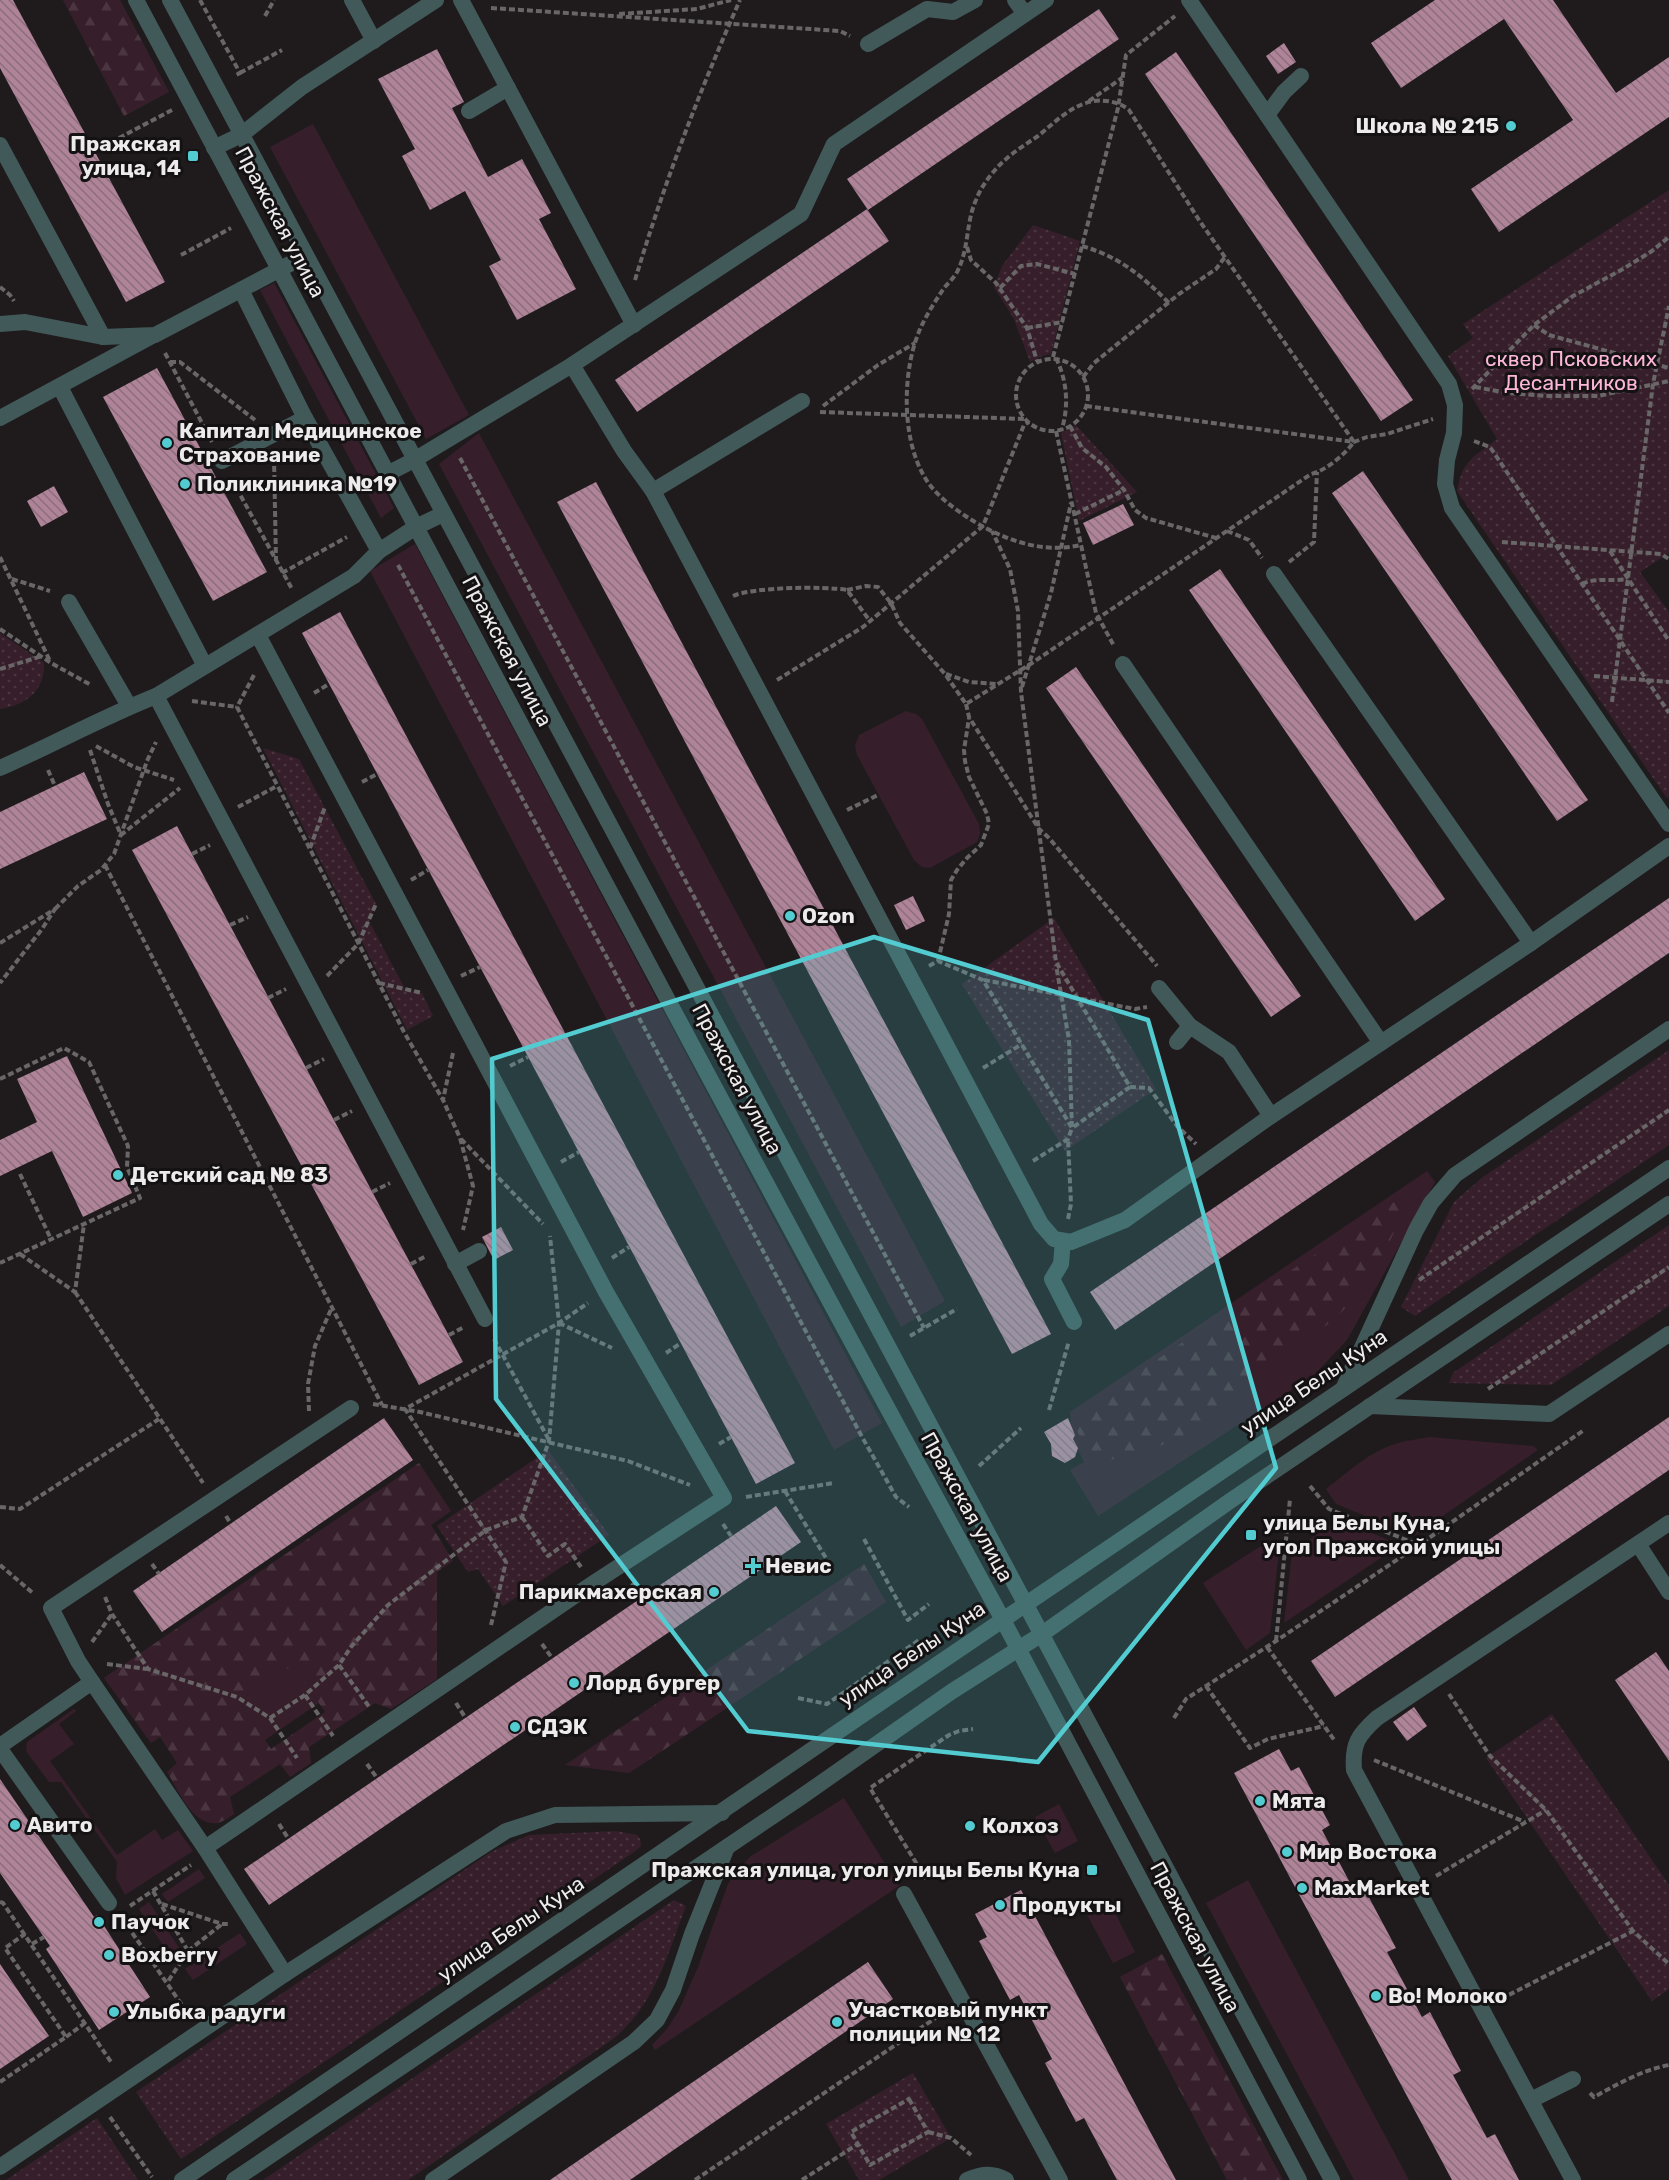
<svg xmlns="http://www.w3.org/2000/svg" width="1669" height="2180" viewBox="0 0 1669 2180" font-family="Rubik,sans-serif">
<defs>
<pattern id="forest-firs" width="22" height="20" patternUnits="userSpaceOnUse" patternTransform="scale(1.5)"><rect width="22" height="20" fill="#361f2b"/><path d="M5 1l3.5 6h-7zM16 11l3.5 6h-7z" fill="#4a3540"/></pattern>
<pattern id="park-dots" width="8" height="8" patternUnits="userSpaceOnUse" patternTransform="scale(1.5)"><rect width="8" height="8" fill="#361f2b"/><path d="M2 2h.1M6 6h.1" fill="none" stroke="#4a3540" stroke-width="1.8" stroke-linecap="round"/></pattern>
<pattern id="building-back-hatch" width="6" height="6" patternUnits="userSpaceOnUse" patternTransform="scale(1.5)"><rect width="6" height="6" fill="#af8398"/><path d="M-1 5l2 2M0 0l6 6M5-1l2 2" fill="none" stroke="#8b6e7c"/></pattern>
</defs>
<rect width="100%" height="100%" fill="#1f1b1d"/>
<g fill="#361f2b">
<path d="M313 124 469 415 426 439 270 147Z"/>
<path d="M274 283 394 508 381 518 260 290Z"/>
<path d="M479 433 945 1301 901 1327 439 464Z"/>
<path d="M415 544 882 1423 834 1450 370 571Z"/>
<path d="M906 711 916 714 922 719 979 824 980 834 977 842 930 868 922 867 914 860 857 755 855 746 859 735Z"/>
<path d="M1427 1171 1435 1182 1347 1340 1313 1376 1098 1516 1070 1470 1084 1462 1073 1440 1070 1412Z"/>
<path d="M1430 1437 1533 1446 1538 1450 1414 1536 1336 1504 1326 1489C1348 1472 1370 1451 1398 1443 1408 1440 1420 1439 1430 1437Z"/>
<path d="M1339 1519 1400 1545 1284 1623 1292 1552Z"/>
<path d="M1272 1539 1279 1552 1270 1633 1246 1650 1203 1583Z"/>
<path d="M293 1665 319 1703 265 1740 239 1701Z"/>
<path d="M74 1709 76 1711 59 1724 74 1744 50 1761 117 1855 155 1829 162 1840 178 1830 193 1851 125 1895 116 1878 117 1862 61 1782H49L26 1751 27 1742Z"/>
<path d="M844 1798 899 1886 655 2050 652 2045 667 2029 679 2010 698 1967 728 1884 737 1870 751 1856Z"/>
<path d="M1059 1804 1078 1841 1055 1853 1035 1817Z"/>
<path d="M199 1869 205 1878 168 1902 162 1894Z"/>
<path d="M1248 1880 1409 2180H1354L1206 1903Z"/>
<path d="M1107 1897 1135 1952 1113 1963 1084 1909Z"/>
<path d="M149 1902 181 1951 174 1962 139 1909Z"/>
<path d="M240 1933 247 1944 193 1980 185 1969Z"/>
</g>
<g fill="url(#forest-firs)" fill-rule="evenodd">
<path d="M63 0H120L169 92 124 116Z"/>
<path d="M1397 1200 1405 1207C1393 1235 1377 1273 1357 1296 1328 1330 1289 1351 1253 1377 1234 1392 1223 1405 1206 1421 1185 1440 1119 1463 1091 1461L1075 1426V1414Z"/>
<path d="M419 1463 451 1511 431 1525 453 1561 437 1572V1679L391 1709 375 1703 309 1747 311 1763 290 1777 280 1764 230 1797 234 1814C229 1817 223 1822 217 1823 192 1826 178 1789 167 1772L177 1763 160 1737 151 1743 104 1678ZM293 1665 325 1712 271 1749 239 1701Z"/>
<path d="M864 1564 886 1602 629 1773 565 1765Z"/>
<path d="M1162 1954 1283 2180H1227L1120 1977Z"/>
</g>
<g fill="url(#park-dots)">
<path d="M1669 190V553L1640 572 1669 612V798L1666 797 1457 491C1463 459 1473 458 1497 439L1448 356 1473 338 1463 324Z"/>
<path d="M1033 225 1080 241 1051 354 1042 356 1030 362 1014 319 994 287 1002 266Z"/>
<path d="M1076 425 1137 492 1079 521 1061 433Z"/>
<path d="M0 633 44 663C45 691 26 705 0 709Z"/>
<path d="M263 748 299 759 376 904 369 921 405 989 422 993 433 1016 407 1030Z"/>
<path d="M1054 918 1156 1089 1065 1151 962 984Z"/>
<path d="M1669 1050V1145L1415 1316 1401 1307 1454 1202 1483 1177Z"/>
<path d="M1669 1225V1306L1551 1385 1449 1383 1453 1373Z"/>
<path d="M548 1450 609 1535 503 1606 478 1569 468 1572 437 1526Z"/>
<path d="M1552 1714 1669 1885V1989L1652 2001 1486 1758Z"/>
<path d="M616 1831 637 1835 640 1839 641 1846 634 1852 181 2159 136 2092 491 1852 529 1835Z"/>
<path d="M674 1900 686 1906C667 1955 655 2005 613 2039L408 2180H263Z"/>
<path d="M913 2073 951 2138 879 2180H859L826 2124Z"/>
<path d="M97 2118 138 2180H6Z"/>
</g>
<g fill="url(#building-back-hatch)">
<path d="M0 0H13L165 282 126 302 0 68Z"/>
<path d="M1435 0H1553L1616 93 1669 57V117L1499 232 1471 189 1573 120 1504 19 1401 88 1371 43Z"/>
<path d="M1099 9 1119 39 868 210 847 179Z"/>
<path d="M1284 43 1296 62 1278 74 1266 56Z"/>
<path d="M437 49 464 102 452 108 488 177 522 159 551 213 539 219 576 289 517 320 489 266 501 260 465 191 430 210 402 156 415 149 378 79Z"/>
<path d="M1176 52 1413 400 1381 421 1145 74Z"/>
<path d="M867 209 889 241 637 412 615 380Z"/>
<path d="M157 368 267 572 213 601 103 397Z"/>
<path d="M1363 471 1588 800 1557 821 1332 493Z"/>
<path d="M596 482 1051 1334 1012 1354 557 502Z"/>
<path d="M54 486 68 512 41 527 27 501Z"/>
<path d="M1123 504 1134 525 1093 545 1083 523Z"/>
<path d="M1220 569 1445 899 1415 921 1189 590Z"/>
<path d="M340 612 795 1463 756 1484 302 633Z"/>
<path d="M1076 667 1301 996 1271 1017 1046 688Z"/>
<path d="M84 772 107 819 0 869V812Z"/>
<path d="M177 826 463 1362 419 1385 132 850Z"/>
<path d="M913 896 925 921 906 930 894 905Z"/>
<path d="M1669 898V953L1115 1330 1090 1292Z"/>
<path d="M67 1056 132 1193 83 1217 52 1151 0 1176V1140L37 1122 17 1079Z"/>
<path d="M501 1227 513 1250 494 1260 482 1237Z"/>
<path d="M1669 1417V1470L1335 1697 1311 1661Z"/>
<path d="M384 1418 413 1460 162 1632 133 1591Z"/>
<path d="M1068 1418 1075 1435 1073 1439 1078 1448 1075 1457 1065 1463 1052 1456 1051 1444 1044 1432Z"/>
<path d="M776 1506 801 1542 269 1905 244 1869Z"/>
<path d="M1656 1652 1669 1671V1761L1615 1680Z"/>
<path d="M1414 1707 1427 1726 1407 1741 1393 1722Z"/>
<path d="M1279 1749 1291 1771 1299 1767 1330 1825 1322 1830 1356 1894 1365 1890 1396 1948 1387 1952 1422 2017 1430 2012 1461 2071 1453 2075 1487 2138 1495 2134 1519 2180H1452L1234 1773Z"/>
<path d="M0 1779 94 1917 97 1915 150 1997 99 2030 46 1949 50 1946 0 1873Z"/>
<path d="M1021 1890 1176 2180H1117L1084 2118 1076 2122 1045 2063 1052 2059 1019 1995 1010 2000 979 1941 987 1937 975 1914Z"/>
<path d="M868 1962 893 1999 630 2180H550Z"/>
<path d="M0 1964 49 2036 0 2069Z"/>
</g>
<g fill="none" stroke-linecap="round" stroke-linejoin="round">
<g stroke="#696667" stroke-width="4" stroke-dasharray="6 3" stroke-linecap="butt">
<path d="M200 0 240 73 234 76"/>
<path d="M491 8 840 31 850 36"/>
<path d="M619 14 697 9 731 0"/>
<path d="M265 16 274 0"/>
<path d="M240 73 282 50"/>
<path d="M1089 101 1122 78"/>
<path d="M119 138 172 110"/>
<path d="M1082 246C1120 257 1142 276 1169 303"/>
<path d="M967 247 971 260 996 283 1027 328 1037 361"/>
<path d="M181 255 231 228"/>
<path d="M635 280C664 184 699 92 740 0"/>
<path d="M0 287 10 295 14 301"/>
<path d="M1000 288 1021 266 1037 264 1075 274"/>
<path d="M1534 325 1549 335 1669 368"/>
<path d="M1027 328 1063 322"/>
<path d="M165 353 212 442"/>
<path d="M1053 357 1118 108 1126 55 1175 16"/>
<path d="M1056 358C1067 381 1069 404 1062 429"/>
<circle cx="1052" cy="395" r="36"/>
<path d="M170 362H180L255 420"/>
<path d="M1083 377 1094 363 1179 294 1216 269 1225 257"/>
<path d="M1475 387 1508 393 1546 396H1598L1669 381"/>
<path d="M1472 389 1534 325 1573 296 1623 269 1652 251 1669 237"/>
<path d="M823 406 878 365 915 343"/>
<path d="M1086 406 1354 442 1367 437 1387 434 1433 419"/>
<path d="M820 412 1025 419"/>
<path d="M1070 426 1082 448 1106 467 1124 490 1135 510 1146 518 1216 538"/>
<path d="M1056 431 1096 613 1114 646"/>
<path d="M1474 441 1490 447 1669 713"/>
<path d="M274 457 276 561"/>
<path d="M460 458 924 1328"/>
<path d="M232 480 292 589"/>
<path d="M1075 514 1124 490"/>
<path d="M1227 531 1249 540 1262 558"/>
<path d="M1502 542 1661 554 1669 559"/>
<path d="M1610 551 1669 641"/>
<path d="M0 557 50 661"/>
<path d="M1289 562 1314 542 1317 472"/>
<path d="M398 565 861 1435 896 1497 909 1507"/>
<path d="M282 573 347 537"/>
<path d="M12 579 50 591"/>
<path d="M1582 584C1596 577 1612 582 1627 579"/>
<path d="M847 590 866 586 878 587 891 603 900 623 945 674 966 704 1032 663 1311 474C1327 470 1344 455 1354 442L1199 220 1129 110C1119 101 1099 98 1086 103 1067 109 1053 124 1038 136 1023 146 1007 156 995 170 988 178 980 189 976 200 966 222 969 248 958 270 955 277 949 282 944 288 936 300 927 314 921 327 902 368 901 437 924 476 934 494 953 508 970 519 1004 540 1042 554 1081 545"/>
<path d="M733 596C753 587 824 586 847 590L870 621"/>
<path d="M0 629 51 663 91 685"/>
<path d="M0 669 42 656"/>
<path d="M946 674 969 682 997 684"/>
<path d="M254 675 237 707 404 1032 443 1100"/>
<path d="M1594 676 1669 682"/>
<path d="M777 680 863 627 983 526 1024 425 1029 422"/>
<path d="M1022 687 1051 593 1071 503"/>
<path d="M314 693 329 684"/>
<path d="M192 701 237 707"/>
<path d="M1612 702 1653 384 1669 306"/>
<path d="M966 704 969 717 1039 829 1049 838 1157 966"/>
<path d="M96 746 134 767 174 780"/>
<path d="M90 750 108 804 121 835 180 788"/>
<path d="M48 770 55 786"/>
<path d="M362 782 377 774"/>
<path d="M238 807 277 786"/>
<path d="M847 810 878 795"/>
<path d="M310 848 325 807"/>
<path d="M192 854 210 845"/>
<path d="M105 865 382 1405"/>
<path d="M411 880 428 870"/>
<path d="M55 909 78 886 101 870 114 854 147 761 156 742"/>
<path d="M230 925 248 917"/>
<path d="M0 943 55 909 42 929 0 983"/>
<path d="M938 961 949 914 951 880 957 870 967 858 981 845 989 824 987 814 969 777 965 761 964 750 969 718"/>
<path d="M929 966 938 961 983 980 1072 1128 1130 1087 1056 962 1021 692 1018 611 1010 569 992 531"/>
<path d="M327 976 358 944 376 904"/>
<path d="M461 976 480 967"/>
<path d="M984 980 1135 1009 1147 1007"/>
<path d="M379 983 422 993"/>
<path d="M268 998 286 989"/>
<path d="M453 1053 443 1100 460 1138 473 1186 463 1230"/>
<path d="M510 1066 528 1057"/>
<path d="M306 1068 324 1059"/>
<path d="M983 1068 1022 1044"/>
<path d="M0 1079 64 1048 89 1062 128 1146 127 1167 140 1198 0 1263"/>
<path d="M1130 1087 1149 1088 1177 1126 1196 1144"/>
<path d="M334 1120 352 1111"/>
<path d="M461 1139 543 1224"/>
<path d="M1033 1161 1068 1139 1072 1128 1069 1040 1056 965"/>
<path d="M561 1162 579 1152"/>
<path d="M20 1174 51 1239"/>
<path d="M372 1192 390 1183"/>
<path d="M1068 1219 1071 1204 1068 1140"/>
<path d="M20 1254 75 1292 84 1224"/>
<path d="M612 1258 629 1247"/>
<path d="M411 1264 426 1256"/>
<path d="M1419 1280 1669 1110"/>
<path d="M75 1292 203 1483"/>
<path d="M559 1323 612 1348"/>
<path d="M449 1335 464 1327"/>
<path d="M910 1336 957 1309"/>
<path d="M494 1339 549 1440"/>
<path d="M666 1353 681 1343"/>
<path d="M1488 1389 1669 1267"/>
<path d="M373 1404 420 1412 628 1461 690 1485"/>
<path d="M1049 1410 1069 1341"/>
<path d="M309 1411 308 1384 315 1346 332 1307"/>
<path d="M719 1444 731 1437"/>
<path d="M979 1466 1021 1428"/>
<path d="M1310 1486 1329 1509 1419 1545"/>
<path d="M785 1491 829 1563"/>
<path d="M746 1497 834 1483"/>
<path d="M0 1507 20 1509 159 1419"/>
<path d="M226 1516 231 1524"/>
<path d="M522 1517 548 1556 565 1544 581 1567"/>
<path d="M723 1524 731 1536"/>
<path d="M864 1539 908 1620 929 1604"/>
<path d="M152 1564 159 1574"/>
<path d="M0 1565 34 1594"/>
<path d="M632 1583 641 1597"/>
<path d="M105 1597 112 1614 148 1669 237 1697 270 1718 297 1758"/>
<path d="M491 1625 506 1562 405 1409 559 1323 588 1303"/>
<path d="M1276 1641 1290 1499"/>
<path d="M92 1642 112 1614"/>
<path d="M542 1644 552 1658"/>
<path d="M1267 1647 1335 1741"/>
<path d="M107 1664 147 1669"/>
<path d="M339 1665 370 1708"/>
<path d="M1206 1686 1250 1748 1268 1739 1324 1726"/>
<path d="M1449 1694 1490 1756 1546 1810 1633 1931 1669 1964"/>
<path d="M305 1695 333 1736"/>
<path d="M798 1698 827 1704 919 1640"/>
<path d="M456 1703 465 1717"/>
<path d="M270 1718 305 1695 339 1665 351 1647 388 1605 486 1530 522 1517 549 1441 559 1323 550 1236"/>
<path d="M1174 1718 1186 1699 1276 1641 1419 1545 1584 1430"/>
<path d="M1374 1760 1525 1822"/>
<path d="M367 1764 377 1778"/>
<path d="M279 1824 288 1838"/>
<path d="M1436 1876 1546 1810"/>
<path d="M926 1879 870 1788 949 1735 959 1731 973 1729"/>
<path d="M153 1891 188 1951 167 1983"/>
<path d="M0 1902 3 1903 111 2062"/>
<path d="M162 1904 222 1924H228"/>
<path d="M130 1906 191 1865"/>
<path d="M122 1918 186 2011"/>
<path d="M32 1944 44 1937"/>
<path d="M188 1951 222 1924"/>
<path d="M1501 1999 1633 1931"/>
<path d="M66 2037 85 2023"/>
<path d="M0 2082 66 2037 5 1948 25 1934"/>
<path d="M1590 2093 1594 2097C1618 2084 1642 2070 1669 2065"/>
<path d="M909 2099 928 2132 870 2165 851 2132Z"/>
<path d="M110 2117 152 2177"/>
<path d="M928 2132 951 2138 971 2155"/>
<path d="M695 2180 943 2013"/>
<path d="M802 2180 858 2144"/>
</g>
<g stroke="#425959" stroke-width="16">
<path d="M352 0 374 41"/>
<path d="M461 0 634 325"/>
<path d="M1015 0 1025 14"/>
<path d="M1189 0 1449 384 1455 405 1454 433 1447 460 1445 484 1452 508 1669 824"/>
<path d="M868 44 927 9 953 12 975 0"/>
<path d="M469 111 508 88"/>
<path d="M1267 115 1284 92 1301 76"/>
<path d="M0 145 103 337"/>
<path d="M214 148 241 135 302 87 436 0"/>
<path d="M241 290 305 418 379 551"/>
<path d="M0 324 25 322 103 337 155 335 305 256"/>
<path d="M572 365 624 451 653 491 1041 1224 1054 1239 1071 1242 1125 1220 1271 1116 1531 943 1669 846"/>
<path d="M60 387 205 666"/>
<path d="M0 418 152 336"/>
<path d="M222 461 305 418"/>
<path d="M387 474 414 460 572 365 801 214 834 144 1046 0"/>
<path d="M653 491 802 401"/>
<path d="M1274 574 1531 943"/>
<path d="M69 602 129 706"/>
<path d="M1123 664 1381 1043"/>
<path d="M156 696 485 1319"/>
<path d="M0 768C52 745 103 717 156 696L354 576 379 551 416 527 443 514"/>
<path d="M1159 988 1190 1026 1229 1052 1271 1116"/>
<path d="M1177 1042 1190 1026"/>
<path d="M1063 1241 1061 1264 1052 1279 1074 1322"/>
<path d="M455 1264 479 1251"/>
<path d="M1638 1544 1669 1592"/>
<path d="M92 1682 78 1661 51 1608 351 1408"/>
<path d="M0 1746 92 1682 205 1848 285 1974"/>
<path d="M0 1749 109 1903"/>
<path d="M205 1848 592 1584 724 1498 606 1292 258 635"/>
<path d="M904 1894 1060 2180"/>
<path d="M1531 2100 1573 2079"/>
<path d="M967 2180C981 2174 992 2172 1006 2180"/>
<path d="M1573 2180 1354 1770C1352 1744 1358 1735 1377 1718L1669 1523"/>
</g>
<g stroke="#425959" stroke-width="16">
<path d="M136 0C424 541 709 1083 1003 1620"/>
<path d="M170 0 1026 1605"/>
<path d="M1343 1389 1416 1230 1431 1203 1455 1175 1669 1029"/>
<path d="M1370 1406 1549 1414 1669 1334"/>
<path d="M0 2167 285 1974 506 1831 555 1815 722 1813"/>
<path d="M433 2180 634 2042 657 2020 673 1990 692 1934 727 1847"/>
</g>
<g stroke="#425959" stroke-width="16">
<path d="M1026 1605 1332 2180"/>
<path d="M1003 1620 1299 2180"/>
<path d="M182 2180 864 1714 1669 1168"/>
<path d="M234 2180 801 1797 951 1692 1042 1634 1230 1501 1669 1204"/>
</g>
</g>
<path fill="#52ccd0" fill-opacity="0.2" stroke="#52ccd0" stroke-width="4.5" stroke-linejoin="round" d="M874 937 1148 1020 1276 1468 1038 1762 748 1731 496 1399 492 1059Z"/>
<g fill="#52ccd0" stroke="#151214" stroke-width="2">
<circle cx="1511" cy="126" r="6"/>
<rect x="187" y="150" width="12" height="12" rx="3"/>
<circle cx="167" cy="443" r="6"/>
<circle cx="185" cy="484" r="6"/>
<circle cx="790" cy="916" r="6"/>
<circle cx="118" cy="1175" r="6"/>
<rect x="1245" y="1529" width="12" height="12" rx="3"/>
<path d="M750 1557h6v6h6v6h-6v6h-6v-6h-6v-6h6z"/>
<circle cx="714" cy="1592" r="6"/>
<circle cx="574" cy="1683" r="6"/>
<circle cx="515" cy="1727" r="6"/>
<circle cx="1260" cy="1801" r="6"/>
<circle cx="15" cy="1825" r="6"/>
<circle cx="970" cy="1826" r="6"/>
<circle cx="1287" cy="1852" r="6"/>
<rect x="1086" y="1864" width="12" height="12" rx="3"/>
<circle cx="1302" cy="1888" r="6"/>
<circle cx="1000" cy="1905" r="6"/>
<circle cx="99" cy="1922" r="6"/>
<circle cx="109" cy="1955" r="6"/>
<circle cx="1376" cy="1996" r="6"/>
<circle cx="114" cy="2012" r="6"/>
<circle cx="837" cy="2022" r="6"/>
</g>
<g text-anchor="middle" stroke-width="6" stroke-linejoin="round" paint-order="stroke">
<g font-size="21" font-weight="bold" fill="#edebec" stroke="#151214" text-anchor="start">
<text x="1499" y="133" text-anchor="end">Школа № 215</text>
<text x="181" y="151" text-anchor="end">Пражская<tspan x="181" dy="24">улица, 14</tspan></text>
<text x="179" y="438">Капитал Медицинское<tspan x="179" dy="24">Страхование</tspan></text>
<text x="197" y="491">Поликлиника №19</text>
<text x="802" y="923">Ozon</text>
<text x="130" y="1182">Детский сад № 83</text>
<text x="1263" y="1530">улица Белы Куна,<tspan x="1263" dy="24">угол Пражской улицы</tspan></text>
<text x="765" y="1573">Невис</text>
<text x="702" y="1599" text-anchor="end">Парикмахерская</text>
<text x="586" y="1690">Лорд бургер</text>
<text x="527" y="1734">СДЭК</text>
<text x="1272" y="1808">Мята</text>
<text x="27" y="1832">Авито</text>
<text x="982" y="1833">Колхоз</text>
<text x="1299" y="1859">Мир Востока</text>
<text x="1080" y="1877" text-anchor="end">Пражская улица, угол улицы Белы Куна</text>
<text x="1314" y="1895">MaxMarket</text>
<text x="1012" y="1912">Продукты</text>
<text x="111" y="1929">Паучок</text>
<text x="121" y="1962">Boxberry</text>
<text x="1388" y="2003">Во! Молоко</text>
<text x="849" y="2017">Участковый пункт<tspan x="849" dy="24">полиции № 12</tspan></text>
<text x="126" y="2019">Улыбка радуги</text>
</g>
<g font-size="21" fill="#edebec" stroke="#151214">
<text transform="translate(280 222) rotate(62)" y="7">Пражская улица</text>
<text transform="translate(507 651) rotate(62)" y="7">Пражская улица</text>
<text transform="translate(737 1079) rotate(62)" y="7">Пражская улица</text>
<text transform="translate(1314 1382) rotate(-34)" y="7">улица Белы Куна</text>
<text transform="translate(967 1507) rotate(61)" y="7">Пражская улица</text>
<text transform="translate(912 1654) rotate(-34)" y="7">улица Белы Куна</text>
<text transform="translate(511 1929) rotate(-34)" y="7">улица Белы Куна</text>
<text transform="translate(1195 1937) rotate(62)" y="7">Пражская улица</text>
</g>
<g font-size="21" fill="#fcb6d8" stroke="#151214">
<text x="1571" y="366">сквер Псковских<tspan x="1571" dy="24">Десантников</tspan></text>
</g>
</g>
</svg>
